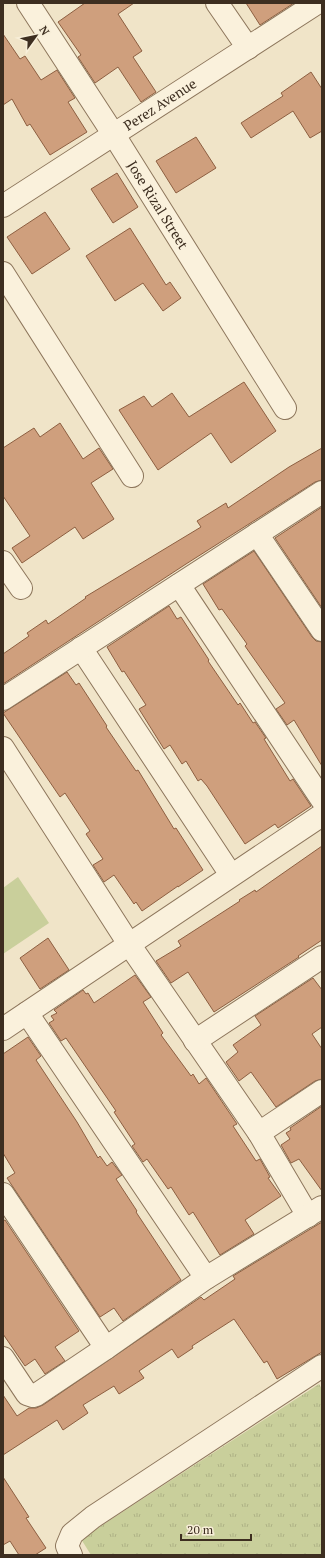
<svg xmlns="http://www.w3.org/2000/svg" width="325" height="1558" viewBox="0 0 325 1558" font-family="'PT Serif',serif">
<defs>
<pattern id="grass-tufts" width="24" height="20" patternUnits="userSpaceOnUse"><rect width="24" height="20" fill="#c9cf9b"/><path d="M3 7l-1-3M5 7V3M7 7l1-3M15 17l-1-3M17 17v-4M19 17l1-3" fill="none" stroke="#aeb285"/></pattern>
</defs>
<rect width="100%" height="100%" fill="#f0e4c8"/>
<path fill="url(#grass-tufts)" d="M319 1384 322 1389V1555H91L81 1539Z"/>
<path fill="#c9cf9b" d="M18 877 49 923 3 954V888Z"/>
<g fill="#cf9f7d" stroke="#8d5f41">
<path d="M85 3H134L118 14 142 51 133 57 156 92 141 102 118 67 95 83 78 57 81 55 58 22Z"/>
<path d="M246 3H294L260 25Z"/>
<path d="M3 34 20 59 25 56 41 80 57 70 75 98 68 102 87 132 50 155 30 124 27 126 12 99 3 105Z"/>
<path d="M311 72 322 89V131L310 138 293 111 251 138 241 123 283 96 281 93Z"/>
<path d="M196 137 216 168 176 193 156 161Z"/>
<path d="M117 173 138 207 113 223 91 189Z"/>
<path d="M45 212 70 249 32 274 7 237Z"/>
<path d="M130 228 166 285 170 282 181 298 163 311 143 283 115 301 86 256Z"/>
<path d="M244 382 276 431 231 463 211 433 158 470 119 410 144 396 152 407 172 393 189 417Z"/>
<path d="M60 423 83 459 99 448 113 469 91 483 114 519 83 539 75 527 22 563 12 548 30 536 3 496V448L34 428 40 437Z"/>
<path d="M322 448V480L315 482 186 564 3 684V654L29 636 27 633 46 620 48 624 86 598 85 597 201 527 197 521 226 503 228 508 289 467Z"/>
<path d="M322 507V608L275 538Z"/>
<path d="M254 551 312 637 316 641 322 642V766L294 720 287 725 276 709 285 703 245 646 247 644 222 609 219 610 203 584Z"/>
<path d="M169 606 177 619 181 617 209 660 208 661 238 705 240 703 253 723 255 722 266 738 264 739 290 781 293 779 311 806 278 828 275 824 245 844 207 786 201 779 198 781 186 761 182 764 170 745 164 749 139 709 146 705 124 671 122 672 107 647Z"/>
<path d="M67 672 76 685 79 683 107 726 106 727 136 771 138 770 174 829 176 828 203 870 178 887V886L142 911 136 902 134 904 114 875 104 882 93 865 103 859 86 834 90 831 65 793 60 797 3 713Z"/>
<path d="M322 846V940L298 956 299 957 214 1012 188 972 171 983 156 961 181 946 178 941 240 901 239 900 255 890 256 892Z"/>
<path d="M48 938 69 970 40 989 20 958Z"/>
<path d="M135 975 151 997 143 1002 163 1033 161 1035 191 1076 193 1074 199 1084 206 1078 237 1124 233 1126 256 1161 260 1159 270 1177 268 1178 281 1196 245 1220 254 1234 220 1255 193 1212 189 1215 171 1187 168 1189 147 1159 143 1162 132 1146 135 1144 114 1112 116 1111 66 1038 61 1041 49 1023 54 1020 51 1016 57 1013 54 1010 83 990 86 994 88 993 94 1003Z"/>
<path d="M313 978 322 990V1027L312 1034 322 1049V1079L315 1081 276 1107 251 1072 239 1081 226 1062 238 1052 233 1045 261 1025 255 1016Z"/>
<path d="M28 1037 41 1056 36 1060 77 1122 98 1158 100 1156 107 1166 112 1162 122 1175 116 1179 137 1211 136 1212 181 1280 123 1321 114 1308 100 1317 7 1178 15 1173 3 1153V1054Z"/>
<path d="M322 1106V1191L299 1159 291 1163 281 1145 290 1139 286 1133 291 1130 290 1128Z"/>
<path d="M5 1220 79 1331 55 1347 65 1361 45 1374 35 1359 25 1366 3 1334V1221Z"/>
<path d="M322 1222V1352L277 1379 267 1361 264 1363 234 1319 192 1346 193 1348 178 1358 172 1349 139 1371 144 1378 119 1394 114 1386 83 1405 88 1413 63 1430 57 1420 3 1455V1395L17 1416 29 1408H36L43 1405 201 1297 204 1300 235 1279 233 1276Z"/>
<path d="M3 1477 29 1517 26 1518 46 1548 35 1555H19L10 1541 3 1545Z"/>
</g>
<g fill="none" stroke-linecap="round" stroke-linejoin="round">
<defs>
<g id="minor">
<path id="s1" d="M28 3 114 135 285 408"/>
<path d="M217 3 248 48"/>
<path id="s2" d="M3 206 317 3"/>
<path d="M3 273 132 476"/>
<path d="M257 534 322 630"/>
<path d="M3 562 21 588"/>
<path d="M179 585 322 800"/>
<path d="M81 648 231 875"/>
<path d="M3 699 322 492"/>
<path d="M3 748 129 944 259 1133 308 1216"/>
<path d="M27 1013 206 1278"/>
<path d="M3 1029 322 815"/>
<path d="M195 1041 322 957"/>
<path d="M259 1133 322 1091"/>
<path d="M3 1194 106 1348"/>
<path d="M3 1358 27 1394 33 1396 36 1395 106 1348 206 1278 322 1207"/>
<path d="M71 1555 67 1546 72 1534 93 1517 322 1366"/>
</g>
</defs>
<use href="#minor" stroke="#8d765c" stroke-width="24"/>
<use href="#minor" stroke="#faf1dc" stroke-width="22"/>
</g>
<g text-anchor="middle" stroke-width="3" stroke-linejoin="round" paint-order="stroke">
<g font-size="14" fill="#3d2e20" stroke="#f7eed8">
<text dy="5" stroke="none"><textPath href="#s2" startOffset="187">Perez Avenue</textPath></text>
<text dy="5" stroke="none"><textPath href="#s1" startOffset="240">Jose Rizal Street</textPath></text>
</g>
</g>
<rect width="325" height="1558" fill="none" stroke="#3d2e20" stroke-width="8"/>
<g transform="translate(36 36) rotate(57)" stroke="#f7eed8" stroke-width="3" paint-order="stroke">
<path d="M0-3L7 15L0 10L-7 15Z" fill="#3d2e20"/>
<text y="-6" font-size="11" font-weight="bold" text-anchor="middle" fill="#3d2e20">N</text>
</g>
<path d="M181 1534v6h70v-6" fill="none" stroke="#3d2e20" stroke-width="2"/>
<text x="187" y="1534" font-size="12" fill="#3d2e20" stroke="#f7eed8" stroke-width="3" paint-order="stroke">20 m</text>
</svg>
